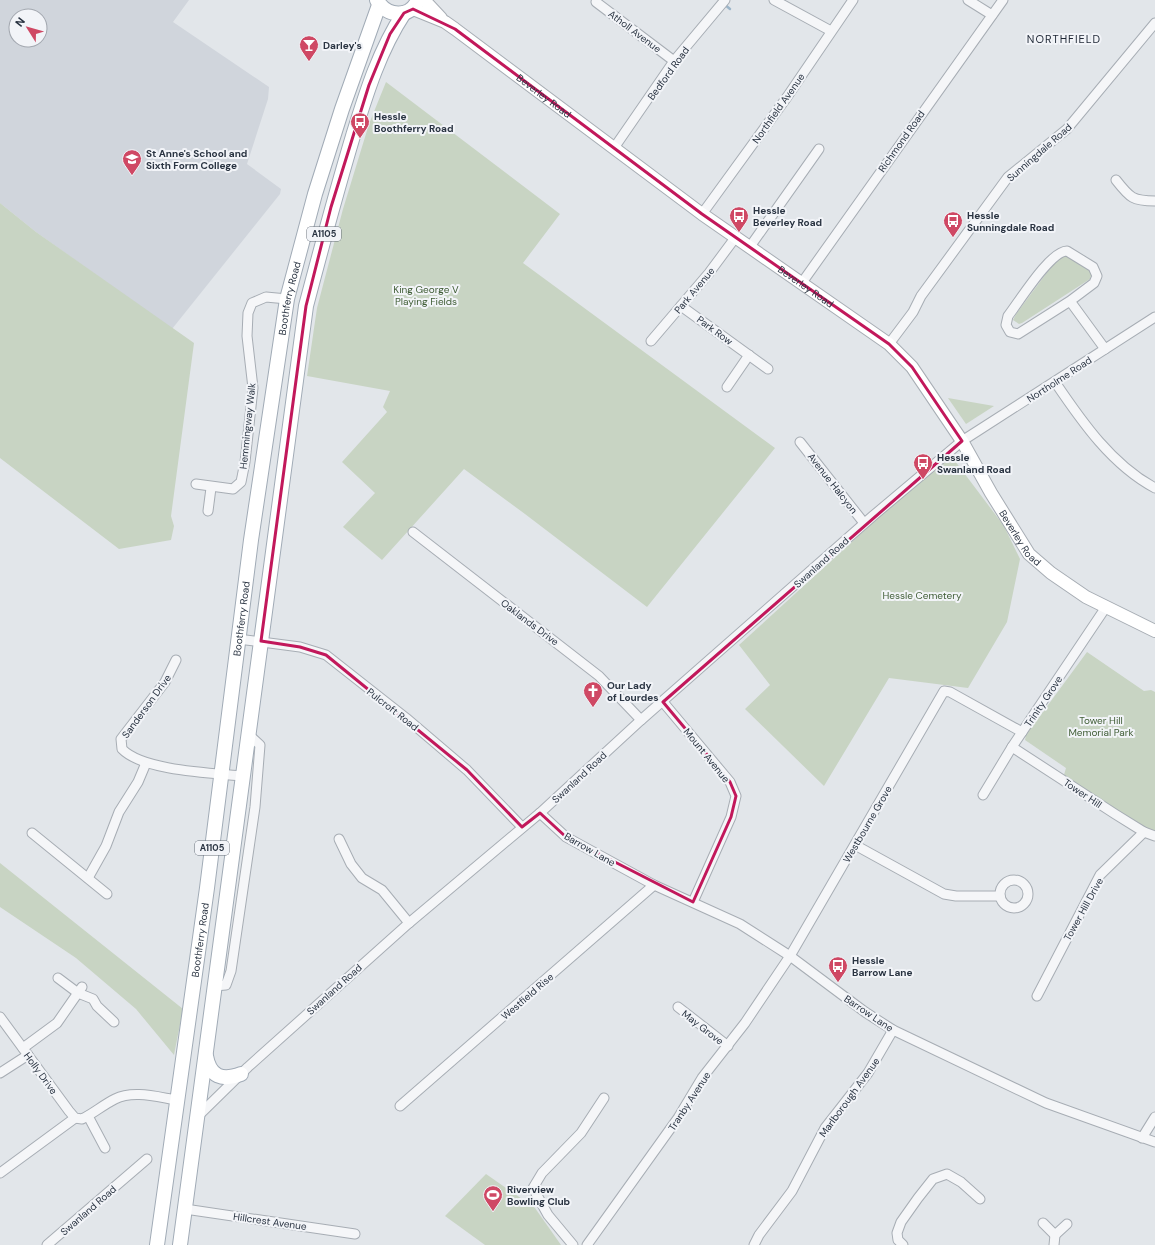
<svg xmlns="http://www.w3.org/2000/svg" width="1155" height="1245" viewBox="0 0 1155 1245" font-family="'DM Sans',sans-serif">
<rect width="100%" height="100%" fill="#e2e6ea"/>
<path fill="#d0d5dc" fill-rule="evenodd" d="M0 0H189L173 22 269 87 268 99 247 164 281 189 280 194 172 329 36 232 0 203ZM16 16H40V40H16Z"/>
<g fill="#c8d4c3">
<path d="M386 82 560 214 523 263 775 448 647 607 525 514 464 469 382 560 343 527 375 493 342 462 387 412 383 407 390 391 307 376 317 308 343 209 369 124Z"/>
<path d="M0 203 36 232 194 343 171 516 174 526 171 540 119 549 0 458Z"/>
<path d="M1064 255 1089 267 1092 272 1090 279 1022 323 1019 324 1013 320 1016 314 1057 259Z"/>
<path d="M948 398 994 406 966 424Z"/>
<path d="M949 453 1004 526 1020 559 1007 622 968 688 889 678 824 786 745 709 770 685 739 645Z"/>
<path d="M1087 652 1144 691 1151 690 1155 692V832L1128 818 1064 775 1066 768 1025 740 1026 735Z"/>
<path d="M0 863 183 1009 174 1055 136 1009 76 958 0 907Z"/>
<path d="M486 1174 535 1208 561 1245H485L445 1216Z"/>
</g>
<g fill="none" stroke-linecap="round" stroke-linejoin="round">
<path stroke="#9db6ca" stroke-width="2.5" d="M724 4 730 9"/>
<defs>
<g id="street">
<path d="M774 0 831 31"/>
<path d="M968 0 992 15"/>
<path d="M596 2 674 61"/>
<path d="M614 148 674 61 725 0"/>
<path d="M1116 180C1130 198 1133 201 1155 201"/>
<path d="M702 214 787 97 853 0"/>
<path d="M749 248 819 149"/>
<path d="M801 284 1003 0"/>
<path d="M1070 301 1094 283 1097 276 1093 267 1067 251C1050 251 1019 302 1008 316L1006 325 1010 332 1018 334 1070 301 1105 349"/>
<path d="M681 306 768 369"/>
<path d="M651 341 709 273 735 238"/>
<path d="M889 344 913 312 921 296 1008 177 1067 129 1155 23"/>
<path d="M1055 382C1082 422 1112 465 1155 488"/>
<path d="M727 387 749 355"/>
<path d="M800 442 864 523"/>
<path d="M196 484 233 489 241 482 245 462 253 388 247 336 248 313 252 303 266 297 287 299"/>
<path d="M208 511 211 488"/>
<path d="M413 532 599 676 641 720"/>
<path d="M238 639 300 647 326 655 406 718 467 770 522 827"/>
<path d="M176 660 165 682 121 739 122 749C143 771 213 773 243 776"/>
<path d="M663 702 730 782 736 796 731 817 693 902"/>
<path d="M1012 747 1115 814 1144 832 1155 836"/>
<path d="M983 795 1012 747 1106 607"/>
<path d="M540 813 566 837 654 885 740 924 790 956 865 1012 893 1030 1046 1103 1155 1142"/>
<path d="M32 833 107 894"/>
<path d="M339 839 351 864 362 878 382 890 409 923"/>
<path d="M855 845 944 894 956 896H1000"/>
<path d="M88 878 106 846 119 812 138 782 146 763"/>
<circle cx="1014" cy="894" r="14"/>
<path d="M58 978 78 993 93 999 97 1006 114 1022"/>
<path d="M214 986 226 985 231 971 255 807 260 745 249 735"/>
<path d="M1037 996 1100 875 1144 832"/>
<path d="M678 1007 728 1046"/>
<path d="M0 1017 69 1111 75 1118 82 1119C94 1113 103 1105 115 1099 133 1090 157 1097 177 1100"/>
<path d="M23 1048 57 1023 82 987"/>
<path d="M0 1073 28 1055"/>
<path d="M400 1106 654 885"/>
<path d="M88 1116 105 1148"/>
<path d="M198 1116 248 1067 409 923 540 813 641 720 874 515 962 441 1155 317"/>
<path d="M1142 1138 1155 1117"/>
<path d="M0 1173 75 1118"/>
<path d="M185 1209 355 1234"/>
<path d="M1043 1223 1055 1235 1067 1224"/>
<path d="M47 1245 147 1159"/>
<path d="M573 1245 548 1215 533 1188 542 1173 581 1133 604 1098"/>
<path d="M587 1245 678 1118 702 1078 745 1023 790 956 944 691 950 692 1022 732"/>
<path d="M754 1245 759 1235 792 1191 825 1128 868 1073 893 1030"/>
<path d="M903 1245 898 1240 897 1233 901 1222 918 1198 933 1179 947 1174 961 1182 980 1199"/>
<path d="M1054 1245 1055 1235"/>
</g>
<g id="secondary">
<path d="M424 0 441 18"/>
<path id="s1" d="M413 9 445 22 455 29 702 214 889 344 912 367 962 441 991 493 1029 554 1051 573 1086 597 1155 631"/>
</g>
<g id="primary">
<path d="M377 0C386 17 410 19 418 0"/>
<path d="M206 1056C210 1077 222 1081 241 1074"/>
<path id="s2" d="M157 1245 207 888 251 540 287 299 315 194 342 109 379 5"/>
<path d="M180 1245 306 306C321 249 336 193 353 136 366 94 379 51 404 13"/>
</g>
</defs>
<use href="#street" stroke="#a7adb4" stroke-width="11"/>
<use href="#secondary" stroke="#a7adb4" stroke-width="14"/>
<use href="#primary" stroke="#a1abb6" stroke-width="16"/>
<use href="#street" stroke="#f5f6f8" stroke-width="9"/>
<use href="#secondary" stroke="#fff" stroke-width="12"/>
<use href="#primary" stroke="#fff" stroke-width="14"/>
</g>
<path fill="none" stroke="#c2185b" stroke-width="3" stroke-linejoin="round" d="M413 9 455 29 702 214 889 344 912 367 962 441 663 702 730 782 736 796 731 817 693 902 566 837 540 813 522 827 467 770 326 655 300 647 261 641 306 306 331 207 369 85 390 34 404 13Z"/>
<defs>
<symbol id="bar-pin" viewBox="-11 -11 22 30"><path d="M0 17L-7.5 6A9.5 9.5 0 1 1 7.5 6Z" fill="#cf4864" stroke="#f2f4f8"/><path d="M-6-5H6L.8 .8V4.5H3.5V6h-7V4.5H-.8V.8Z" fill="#fff"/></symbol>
<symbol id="bus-pin" viewBox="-11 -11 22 30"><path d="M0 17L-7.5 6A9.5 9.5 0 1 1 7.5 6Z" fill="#cf4864" stroke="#f2f4f8"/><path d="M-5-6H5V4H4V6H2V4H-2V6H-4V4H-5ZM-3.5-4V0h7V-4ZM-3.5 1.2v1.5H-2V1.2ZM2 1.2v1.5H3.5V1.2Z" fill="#fff"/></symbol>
<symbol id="school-pin" viewBox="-11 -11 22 30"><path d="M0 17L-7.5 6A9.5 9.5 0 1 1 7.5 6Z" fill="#cf4864" stroke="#f2f4f8"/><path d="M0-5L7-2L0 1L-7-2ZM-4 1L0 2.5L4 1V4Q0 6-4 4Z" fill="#fff"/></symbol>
<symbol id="church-pin" viewBox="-11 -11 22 30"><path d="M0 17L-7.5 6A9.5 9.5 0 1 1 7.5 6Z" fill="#cf4864" stroke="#f2f4f8"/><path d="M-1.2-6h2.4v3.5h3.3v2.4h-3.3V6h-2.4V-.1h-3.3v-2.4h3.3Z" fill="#fff"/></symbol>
<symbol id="stadium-pin" viewBox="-11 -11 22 30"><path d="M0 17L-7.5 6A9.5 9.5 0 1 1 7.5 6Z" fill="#cf4864" stroke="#f2f4f8"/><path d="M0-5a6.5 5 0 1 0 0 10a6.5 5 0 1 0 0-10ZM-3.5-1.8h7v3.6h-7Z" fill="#fff"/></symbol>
</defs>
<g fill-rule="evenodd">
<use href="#bar-pin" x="298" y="34" width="22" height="30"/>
<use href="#bus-pin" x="349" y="111" width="22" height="30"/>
<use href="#school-pin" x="121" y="148" width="22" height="30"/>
<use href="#bus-pin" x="728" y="205" width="22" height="30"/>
<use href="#bus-pin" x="942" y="210" width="22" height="30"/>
<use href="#bus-pin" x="912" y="452" width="22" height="30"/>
<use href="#church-pin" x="582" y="680" width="22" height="30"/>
<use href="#bus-pin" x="827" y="955" width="22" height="30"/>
<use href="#stadium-pin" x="482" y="1184" width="22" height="30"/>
</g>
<g text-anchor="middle" stroke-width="4" stroke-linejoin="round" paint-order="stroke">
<g fill="#f2f4f8" stroke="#666e79" stroke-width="1">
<rect x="307" y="227" width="34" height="14" rx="3"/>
<rect x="195" y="841" width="34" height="14" rx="3"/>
</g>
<g font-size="9" font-weight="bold" fill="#2a3442">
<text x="324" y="237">A1105</text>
<text x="212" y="851">A1105</text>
</g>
<g font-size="10" fill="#2a3442" stroke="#f2f4f8">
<text transform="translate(635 31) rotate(37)" y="4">Atholl Avenue</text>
<text transform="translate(668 73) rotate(-54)" y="4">Bedford Road</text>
<text dy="4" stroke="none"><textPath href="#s1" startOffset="158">Beverley Road</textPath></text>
<text transform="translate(778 108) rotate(-55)" y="4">Northfield Avenue</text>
<text transform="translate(901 141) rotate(-55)" y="4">Richmond Road</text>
<text transform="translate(1039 152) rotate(-41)" y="4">Sunningdale Road</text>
<text dy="4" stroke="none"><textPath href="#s1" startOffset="482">Beverley Road</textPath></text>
<text transform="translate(694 290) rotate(-50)" y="4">Park Avenue</text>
<text dy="4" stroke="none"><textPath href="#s2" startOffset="956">Boothferry Road</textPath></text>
<text transform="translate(715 330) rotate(36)" y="4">Park Row</text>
<text transform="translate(1059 379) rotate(-33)" y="4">Northolme Road</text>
<text transform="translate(247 426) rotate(-84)" y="4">Hemmingway Walk</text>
<text transform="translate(833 483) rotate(52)" y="4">Avenue Halcyon</text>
<text dy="4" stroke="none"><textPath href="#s1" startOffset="818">Beverley Road</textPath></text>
<text transform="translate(821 562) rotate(-42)" y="4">Swanland Road</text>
<text dy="4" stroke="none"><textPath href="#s2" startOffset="632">Boothferry Road</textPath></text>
<text transform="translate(530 622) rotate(37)" y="4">Oaklands Drive</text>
<text transform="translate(1043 701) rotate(-56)" y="4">Trinity Grove</text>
<text transform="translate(146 706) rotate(-54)" y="4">Sanderson Drive</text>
<text transform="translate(393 709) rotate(38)" y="4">Pulcroft Road</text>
<text transform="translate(707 755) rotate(51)" y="4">Mount Avenue</text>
<text transform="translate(579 777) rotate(-43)" y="4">Swanland Road</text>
<text transform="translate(1083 793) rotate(34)" y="4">Tower Hill</text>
<text transform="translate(867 824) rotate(-60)" y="4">Westbourne Grove</text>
<text transform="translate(590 849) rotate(30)" y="4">Barrow Lane</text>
<text transform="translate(1083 909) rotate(-61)" y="4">Tower Hill Drive</text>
<text dy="4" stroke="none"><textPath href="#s2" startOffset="308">Boothferry Road</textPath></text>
<text transform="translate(334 989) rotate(-42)" y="4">Swanland Road</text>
<text transform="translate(527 996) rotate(-41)" y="4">Westfield Rise</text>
<text transform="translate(869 1013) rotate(34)" y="4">Barrow Lane</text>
<text transform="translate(703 1027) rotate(38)" y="4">May Grove</text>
<text transform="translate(41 1073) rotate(54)" y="4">Holly Drive</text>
<text transform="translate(849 1097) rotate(-54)" y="4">Marlborough Avenue</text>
<text transform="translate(689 1101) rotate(-57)" y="4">Tranby Avenue</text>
<text transform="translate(88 1210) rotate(-41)" y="4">Swanland Road</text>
<text transform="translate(270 1221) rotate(8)" y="4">Hillcrest Avenue</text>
</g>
<g font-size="10" font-weight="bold" fill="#2a3442" stroke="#f2f4f8" text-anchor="start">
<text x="323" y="49">Darley's</text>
<text x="374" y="120">Hessle<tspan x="374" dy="12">Boothferry Road</tspan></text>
<text x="146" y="157">St Anne's School and<tspan x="146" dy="12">Sixth Form College</tspan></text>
<text x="753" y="214">Hessle<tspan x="753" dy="12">Beverley Road</tspan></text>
<text x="967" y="219">Hessle<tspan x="967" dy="12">Sunningdale Road</tspan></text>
<text x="937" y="461">Hessle<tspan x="937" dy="12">Swanland Road</tspan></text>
<text x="607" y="689">Our Lady<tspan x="607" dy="12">of Lourdes</tspan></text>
<text x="852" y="964">Hessle<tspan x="852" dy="12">Barrow Lane</tspan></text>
<text x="507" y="1193">Riverview<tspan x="507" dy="12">Bowling Club</tspan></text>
</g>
<g font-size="10" fill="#415e37" stroke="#f2f4f8">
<text x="426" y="293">King George V<tspan x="426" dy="12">Playing Fields</tspan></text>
<text x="922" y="599">Hessle Cemetery</text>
<text x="1101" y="724">Tower Hill<tspan x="1101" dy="12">Memorial Park</tspan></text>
</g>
<g font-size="11" letter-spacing="1" fill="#1c2533" stroke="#f2f4f8">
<text x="1064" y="43">NORTHFIELD</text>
</g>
</g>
<g transform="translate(28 28) rotate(307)"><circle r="19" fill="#f2f4f8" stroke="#a2a7af"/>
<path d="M0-3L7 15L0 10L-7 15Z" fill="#cf4864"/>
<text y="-6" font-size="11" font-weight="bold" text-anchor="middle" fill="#2a3442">N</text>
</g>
</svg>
